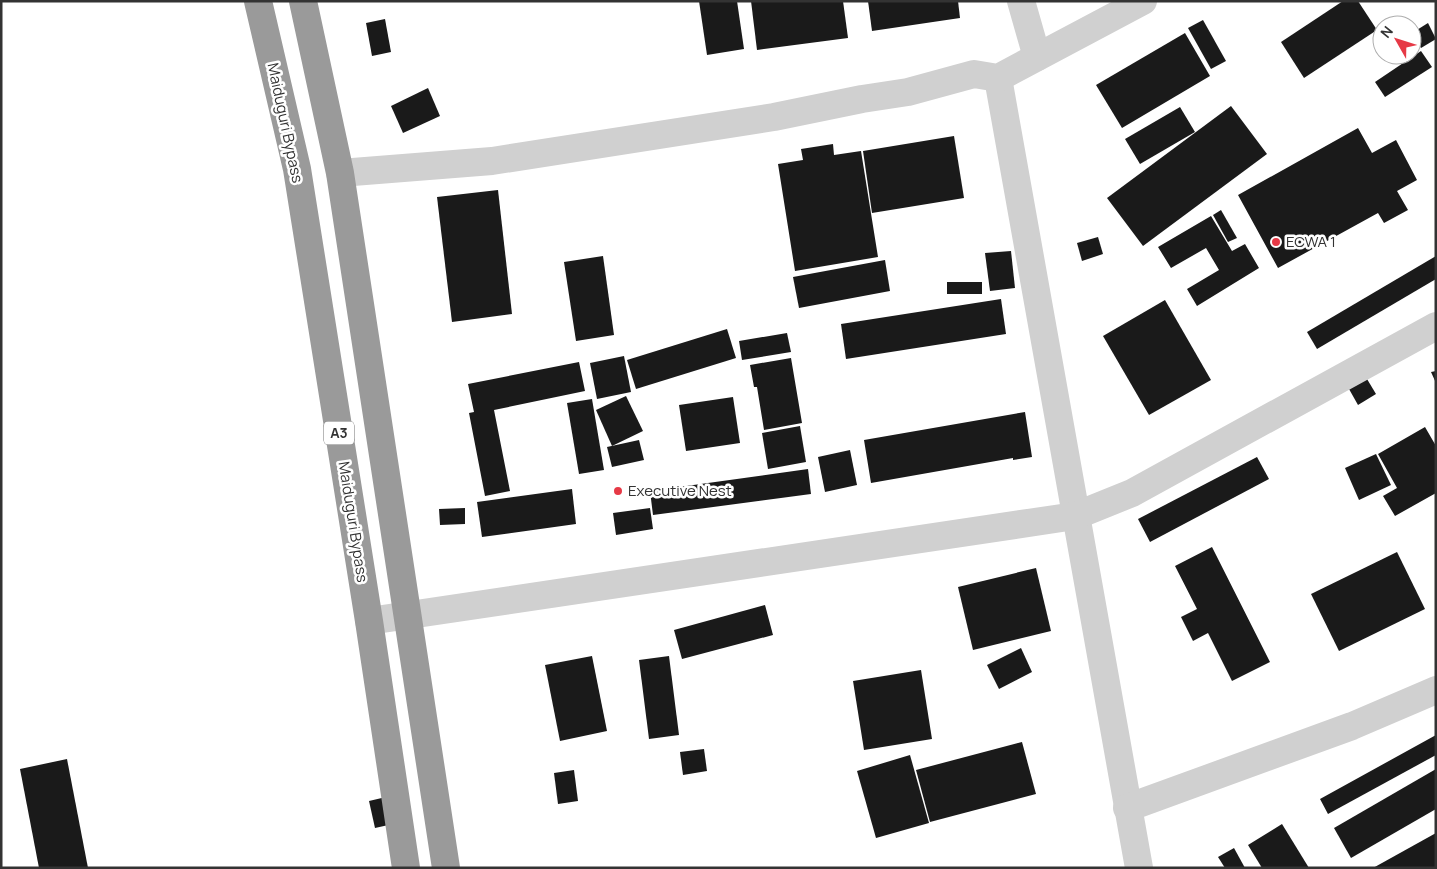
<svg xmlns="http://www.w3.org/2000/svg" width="1437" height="869" viewBox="0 0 1437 869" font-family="Manrope,sans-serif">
<rect width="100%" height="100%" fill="#fff"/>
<g fill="#1a1a1a">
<path d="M699 1H737L744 49 707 55Z"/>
<path d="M751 1H843L848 38 757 50Z"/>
<path d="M868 1H958L960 18 872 31Z"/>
<path d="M1343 1H1358L1377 30 1304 78 1281 42Z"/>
<path d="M385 19 391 52 372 56 366 23Z"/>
<path d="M1203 20 1226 61 1211 69 1188 28Z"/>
<path d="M1428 23 1436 39 1421 48 1412 33Z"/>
<path d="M1185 33 1210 76 1122 128 1096 85Z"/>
<path d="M1421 51 1432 67 1385 97 1375 82Z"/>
<path d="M428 88 440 116 403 133 391 106Z"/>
<path d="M1231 106 1267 154 1143 246 1107 198Z"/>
<path d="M1180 107 1195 132 1140 164 1125 139Z"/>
<path d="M1358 128 1372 153 1396 140 1417 180 1397 191 1408 210 1384 223 1378 213 1278 268 1238 195Z"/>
<path d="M954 136 964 198 872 213 863 151Z"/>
<path d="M833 144 834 155 861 151 878 257 795 271 778 164 803 160 801 149Z"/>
<path d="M498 190 512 314 452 322 437 197Z"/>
<path d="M1221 210 1237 238 1228 242 1213 215Z"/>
<path d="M1211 216 1232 251 1245 244 1259 268 1197 306 1187 289 1219 270 1206 248 1171 268 1158 247Z"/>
<path d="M1098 237 1103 254 1082 261 1077 243Z"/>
<path d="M1011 251 1015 288 990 291 985 253Z"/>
<path d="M603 256 614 335 576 341 564 262Z"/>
<path d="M1436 256V279L1317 349 1307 332Z"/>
<path d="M885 260 890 291 799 308 793 277Z"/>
<rect x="947" y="282" width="35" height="12"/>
<path d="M1001 299 1006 334 846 359 841 324Z"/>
<path d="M1165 300 1211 380 1149 415 1103 336Z"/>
<path d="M727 329 736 358 636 389 627 360Z"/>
<path d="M787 333 791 352 742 360 739 341Z"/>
<path d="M624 356 631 392 597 399 590 363Z"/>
<path d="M791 358 802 423 764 430 757 387H754L750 365Z"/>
<path d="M579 362 585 391 494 410 510 491 485 496 469 413 474 412 468 384Z"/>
<path d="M1436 371V383L1431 372Z"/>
<path d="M1367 379 1376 394 1358 405 1349 389Z"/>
<path d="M626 396 643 431 612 446 596 410Z"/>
<path d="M733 397 740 443 686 451 679 405Z"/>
<path d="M592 399 604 470 579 474 567 403Z"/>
<path d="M1025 412 1032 457 1013 460V458L871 483 864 440Z"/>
<path d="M800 426 806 462 768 469 762 433Z"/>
<path d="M1425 427 1436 446V493L1395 516 1383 496 1397 488 1378 454Z"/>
<path d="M639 440 644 460 612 467 607 447Z"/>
<path d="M850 450 857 485 825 492 818 457Z"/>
<path d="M1376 454 1391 485 1359 500 1345 468Z"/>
<path d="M1257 457 1269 479 1150 542 1138 519Z"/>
<path d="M808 469 811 494 653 515 650 491Z"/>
<path d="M572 489 576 524 482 537 477 502Z"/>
<path d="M465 508V524L440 525 439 509Z"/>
<path d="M650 508 653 529 616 535 613 513Z"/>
<path d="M1212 547 1270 662 1232 681 1208 633 1193 641 1181 617 1197 609 1175 566Z"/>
<path d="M1397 552 1425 609 1339 651 1311 594Z"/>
<path d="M1036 568 1051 631 973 650 958 587Z"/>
<path d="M765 605 773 635 682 659 674 630Z"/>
<path d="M1021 648 1032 672 999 689 987 665Z"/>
<path d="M592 656 607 731 560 741 545 665Z"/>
<path d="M669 656 679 735 649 739 639 660Z"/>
<path d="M921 670 932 739 864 750 853 681Z"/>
<path d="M1436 735V755L1328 814 1320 799Z"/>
<path d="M1022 742 1036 794 930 822 916 770Z"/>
<path d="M704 749 707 771 683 775 680 752Z"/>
<path d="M910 755 929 823 876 838 857 771Z"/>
<path d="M67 759 88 868H39L20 769Z"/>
<path d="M1436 769V809L1351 858 1334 828Z"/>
<path d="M574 770 578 801 558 804 554 773Z"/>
<path d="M386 797 393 824 375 828 369 801Z"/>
<path d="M1282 824 1309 868H1262L1248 845Z"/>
<path d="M1436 833V868H1373Z"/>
<path d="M1234 848 1245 868H1225L1218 857Z"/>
</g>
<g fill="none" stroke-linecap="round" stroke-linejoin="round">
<g stroke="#d0d0d0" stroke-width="28">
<path d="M1021 1 1037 57"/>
<path d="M998 78 1139 868"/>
<path d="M340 173 492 161 774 117 862 99 908 92 974 74 998 78 1143 1"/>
<path d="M369 621 1075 516 1132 493 1436 326"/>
<path d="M1127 808 1352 726 1436 690"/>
</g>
<g stroke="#9a9a9a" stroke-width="28">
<path d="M258 1 297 169 369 621 406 868"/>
<path d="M303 1 340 173 446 868"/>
</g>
</g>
<g fill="#e63946" stroke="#fff" stroke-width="2">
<circle cx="1276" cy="242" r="5"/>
<circle cx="618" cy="491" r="5"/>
</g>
<g text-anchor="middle" stroke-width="5" stroke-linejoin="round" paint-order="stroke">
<rect fill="#fff" stroke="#707070" stroke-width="1" x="324" y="421.5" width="30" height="23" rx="4"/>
<g font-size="14" font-weight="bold" fill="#333">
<text x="339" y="438">A3</text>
</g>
<g font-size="15" fill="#333" stroke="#fff">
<text transform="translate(285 123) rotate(78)" y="5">Maiduguri Bypass</text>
<text transform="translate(353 522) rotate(81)" y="5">Maiduguri Bypass</text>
</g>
<g font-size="15" fill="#333" stroke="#fff" text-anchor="start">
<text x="1286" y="247">ECWA 1</text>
<text x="628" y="496">Executive Nest</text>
</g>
</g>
<rect width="1437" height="869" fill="none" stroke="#333333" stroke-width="5"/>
<g transform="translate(1397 40) rotate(309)"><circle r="24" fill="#ffffff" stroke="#adadad"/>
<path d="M0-4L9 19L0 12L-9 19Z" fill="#e63946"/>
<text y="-8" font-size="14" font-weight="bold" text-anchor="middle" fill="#333333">N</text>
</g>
</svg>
